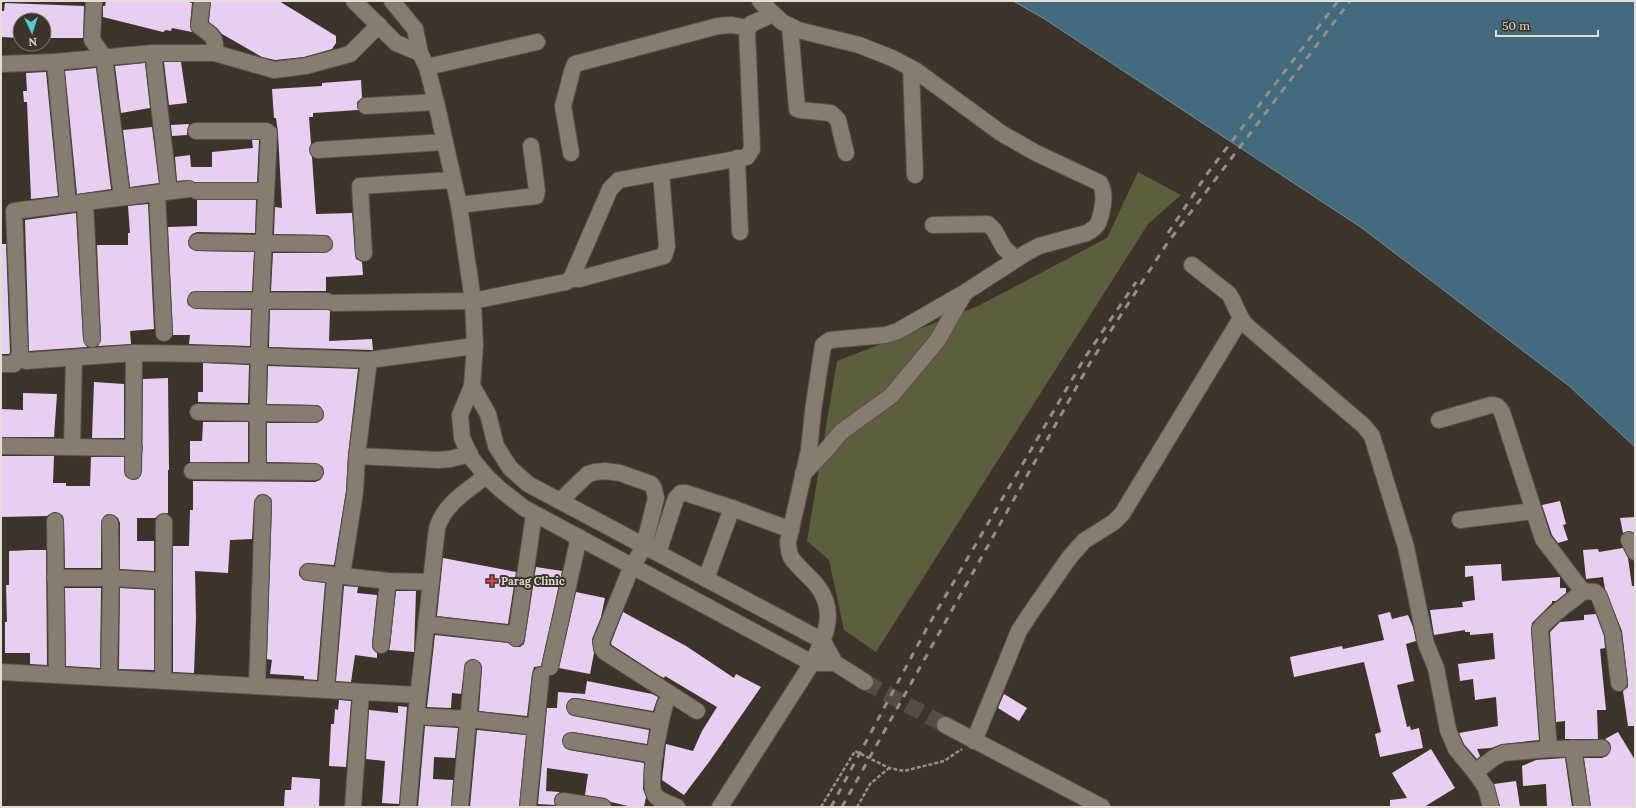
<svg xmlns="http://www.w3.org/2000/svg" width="1636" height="808" viewBox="0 0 1636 808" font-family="Lora,serif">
<rect width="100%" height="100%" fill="#3c3428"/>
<path fill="#5b5f3d" d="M1138 172 1181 195 1148 224 876 652 844 630 829 560 807 541 837 361 978 306 1107 238Z"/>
<path fill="#426b7d" stroke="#728d97" d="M1013 1H1635V447L1568 385 1362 228 1043 18Z"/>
<g fill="#e7cff2">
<path d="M106 1H186L192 3 190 25 192 32 172 28 171 31 166 30 163 32 103 17V6H105Z"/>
<path d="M211 1H279L336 36V43L332 49 304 57 275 60 262 57 222 34 217 28 209 22Z"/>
<path d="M5 3 84 6 83 38H44V20H20V38L1 37V11H4Z"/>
<path d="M164 62H181L187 103 169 105Z"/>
<path d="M145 63 150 108 121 113 115 66Z"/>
<path d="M96 68 111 189 77 194 65 71Z"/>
<path d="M46 72 58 196 31 199 27 102H24L23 91H27L26 73Z"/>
<path d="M361 80 362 98 357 102 358 110 313 113V117H309L311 144 309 150 312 157 316 214 352 213 355 254 356 259 362 262 363 275 326 277V291H271L273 253H324L332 249 333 244 329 236 325 235 274 234 275 207 282 208 278 133 276 118H274L272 89 322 86V83Z"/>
<path d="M189 124 187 131V135L172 136 171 125Z"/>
<path d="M152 127 159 183 130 187 123 130Z"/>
<path d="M252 140H259L257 182H195L188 180 177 181 175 157 190 155 191 167H212V152L253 148Z"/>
<path d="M197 200H256L255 233 197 232 192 234 188 241 189 247 196 251 254 252 252 291H196L191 292 187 300 188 305 196 309 251 310 250 346 189 344 190 335H173L168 227 197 226Z"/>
<path d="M148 204 154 329 130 331 131 344 98 346 101 339 97 245H128V233H130L128 206Z"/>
<path d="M76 213 83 339 87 347 29 351 25 220Z"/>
<path d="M1 244H6L10 352 9 354H1Z"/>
<path d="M270 310H328L330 311 329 341 372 339 373 350 269 347Z"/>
<path d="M203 363 249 365 248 403 198 402V392H203Z"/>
<path d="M268 366 358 369 348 455 346 491 334 565 309 563 304 564 299 571V575L303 580 325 583 317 680 304 679V676L270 674 272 660 267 659 272 503 271 498 264 494 258 495 254 502 252 539 230 540 228 573 195 571 196 618 194 673 173 672V546H189L190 510H193V481L315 482 320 480 323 476 324 472 323 467 315 463 267 462V423H315L323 419 324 414 320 406 316 405 267 404Z"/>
<path d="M168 378 169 470H168V513L160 514 155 518H137V541H154V571L120 569V523L118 518 114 515 109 514 105 515 101 523V568H65L64 521 63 516 59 513 54 512 47 516 1 517V456H54L53 483H66V486H90L91 457H124L125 476 133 480 138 479 141 475 142 471 143 379Z"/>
<path d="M94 382 124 384V438H92Z"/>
<path d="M23 393 57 394 54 437H1V409L23 410Z"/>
<path d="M203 422H248V462H190V441H202Z"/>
<path d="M1560 501 1566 524 1563 525 1568 540 1558 543 1552 535 1542 505Z"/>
<path d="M1635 517V533L1629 531 1623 533 1620 518Z"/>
<path d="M1623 548 1628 558 1632 586H1635V726H1628L1623 691 1628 687V682L1622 631 1605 589 1603 577 1586 579 1583 550 1598 549 1599 552Z"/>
<path d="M31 550H46L47 665 30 664V653H5V622H7L6 585H9V551Z"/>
<path d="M443 558 516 572 508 624 437 616Z"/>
<path d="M1501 564 1502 581 1560 577V588H1566V593L1556 601H1552V603L1532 623 1531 629 1539 740 1502 744 1491 748 1477 749 1480 756 1477 759 1464 744 1459 733 1498 726 1496 697 1475 700 1473 679 1460 681 1458 664 1495 659 1493 633 1470 635V632H1465V630L1434 635 1430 610 1463 607 1462 602 1475 600 1473 576 1465 577V566Z"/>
<path d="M536 567 562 571 541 666 534 667 532 674 527 716 479 711 482 668 481 664 474 659 469 660 465 663 461 694 452 693 451 708 427 707 435 635 508 643 514 647H520L524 644 525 639Z"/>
<path d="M344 586 358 587 357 593 377 595 372 644 373 649 377 653V658L355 655 351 682 336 681Z"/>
<path d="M65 588H101L100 668 66 666Z"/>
<path d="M120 588 154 590V670L119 669Z"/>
<path d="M396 591H416L414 652 389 650 390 646Z"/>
<path d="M576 592 605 598 601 617 592 639 594 653 590 674 559 668Z"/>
<path d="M623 612 686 646 734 678 736 674 761 687 709 762 684 795 662 780 666 744 693 751 702 731 717 707 665 676 664 678 660 676 612 645 611 643Z"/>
<path d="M1390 612 1392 619 1408 615 1413 627 1416 641 1406 644 1414 681 1397 685 1407 727 1410 726 1411 730 1419 728 1423 748 1380 757 1375 734 1381 732 1364 662 1294 677 1290 657 1342 646 1343 649 1384 640 1378 615Z"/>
<path d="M1596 614 1604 636 1605 648 1600 649 1606 710H1597L1598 739H1565V721L1556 722 1550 632 1560 622 1584 620V615Z"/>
<path d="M587 681 652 694 658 697 653 711 577 698H572L568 701 566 706 569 714 573 716 649 730 647 744 573 732 564 735 562 740 565 748 569 750 644 763 643 789 646 797 644 807H632L611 802 605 798 585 795 588 774 547 768 546 791 560 792 556 795 554 799 555 805 538 804 547 708H557L558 692 585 694Z"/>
<path d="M1004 694 1027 708 1019 721 998 708Z"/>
<path d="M339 700 351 701 346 767 329 766 331 724H334L335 709 338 710Z"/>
<path d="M398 706 407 707 399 804 382 803 385 761 366 759 369 710 398 713Z"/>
<path d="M425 726 458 728 455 758 434 757 433 779 453 780 451 807H418Z"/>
<path d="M477 730 526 735 519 807H470Z"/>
<path d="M1618 732 1635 760V807H1591L1584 758H1602L1607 756 1610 752 1611 747 1610 743 1605 739Z"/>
<path d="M1431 749 1455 788 1424 807H1390V800L1407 798 1392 773Z"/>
<path d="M1565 758 1572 807H1547L1546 784 1523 786 1522 766 1536 760Z"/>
<path d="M292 777 320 779 319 807H284L285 790H291Z"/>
<path d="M1516 781 1520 807H1500L1494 784Z"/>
</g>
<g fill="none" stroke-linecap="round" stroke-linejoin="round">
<path stroke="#554d42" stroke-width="16" stroke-dasharray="16 8" stroke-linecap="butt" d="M865 682 945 725"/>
<defs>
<g id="minor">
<path d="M94 1 92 40 104 57 122 197"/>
<path d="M202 1 199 26C212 36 216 35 215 53"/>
<path d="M354 1 396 43 420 53"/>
<path d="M392 1 415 29 420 53 427 67 436 102 459 205 473 301 475 346 472 386 460 415 462 438 472 459 486 476 501 490 524 508 812 663H835"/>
<path d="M790 26 797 109 800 110 831 113 838 120 846 153"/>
<path d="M153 53 169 191"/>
<path d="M55 62 68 204"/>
<path d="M1 64 55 62 153 53H215L274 70 306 66 350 54 379 25"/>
<path d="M427 67 537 42"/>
<path d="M911 68 915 175"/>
<path d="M366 106 436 102"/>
<path d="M196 131H266L269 133C264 246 256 358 258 471"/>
<path d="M318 150 445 142"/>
<path d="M571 153 563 106 573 68 575 64 718 26 732 25 748 28"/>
<path d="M737 158 740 232"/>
<path d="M197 191H266"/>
<path d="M157 193 164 333"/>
<path d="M85 202 92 339"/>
<path d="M459 205 536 196 537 191 531 146"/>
<path d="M933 225 988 224 994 230 1004 248 1016 259"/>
<path d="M197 242 324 244"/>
<path d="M364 253 360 186 453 180"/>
<path d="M1192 265 1229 294C1236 305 1238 317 1247 326L1364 426 1372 436 1406 547 1426 644 1436 668 1448 730 1456 749 1475 772 1486 788 1491 807"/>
<path d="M571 279H579L664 256 667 247 661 173"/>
<path d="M196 300 327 301"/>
<path d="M334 303 473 301 566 282 571 279 610 189 619 180 747 157 752 149 747 31 751 24 773 14"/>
<path d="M26 361 134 353 210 354 369 360 475 346"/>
<path d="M1 364H14L20 354 14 211 189 189"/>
<path d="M472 386 488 414 496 446 510 468 528 484 823 641 835 663 865 682"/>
<path d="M198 412 315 414"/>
<path d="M1439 420 1491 405C1497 405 1499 407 1502 412L1543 539 1581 589 1582 591 1580 594C1569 603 1547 618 1540 629L1549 749"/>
<path d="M1 446 134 448"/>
<path d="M72 447 74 358"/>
<path d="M357 456 438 460 450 459 470 454"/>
<path d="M133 471 134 353"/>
<path d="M192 471 315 472"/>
<path d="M803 474 827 449 841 432 891 396 937 341 964 294"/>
<path d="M560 501 588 474 595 472 605 471 620 473 651 484 654 489 656 498 644 546 629 573 601 642 602 648 605 652 697 711"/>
<path d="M1460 520 1533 511"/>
<path d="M55 521 57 675"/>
<path d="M1629 540 1635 552"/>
<path d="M658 553 676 498 681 493H686L732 508 791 530"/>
<path d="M308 572 388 581 431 582"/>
<path d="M342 575 355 492 357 456 369 360"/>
<path d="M55 578H111L164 581"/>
<path d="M706 579 732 508"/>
<path d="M1582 591 1595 592 1599 596 1613 634 1619 683"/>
<path d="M426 624 511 634"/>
<path d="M516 638 534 514"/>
<path d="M381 645 388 581"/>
<path d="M550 667 579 537"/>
<path d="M1 672 418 695"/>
<path d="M109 678 111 578 110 523"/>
<path d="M163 681 164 522"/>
<path d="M257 686 263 503"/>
<path d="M326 690 335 575"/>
<path d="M665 704C661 720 646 783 655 795 659 801 670 804 677 807"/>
<path d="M575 707 660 722"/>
<path d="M416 716 469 719 536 727"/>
<path d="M945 725 1102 807"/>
<path d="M571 741 655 755"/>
<path d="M974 741 1019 631 1030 614 1069 558 1084 541 1114 522 1122 514 1240 320"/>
<path d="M1573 748 1582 807"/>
<path d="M1475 772 1495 757 1503 753 1549 749 1602 748"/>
<path d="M563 801 603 807"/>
<path d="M353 807 361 692"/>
<path d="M408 807 416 716 437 528C445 503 466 492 486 476"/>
<path d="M460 807 473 668"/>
<path d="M528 807 541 675"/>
<path d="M720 807 812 663C825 638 837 612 818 587 814 581 808 576 803 571 792 559 789 559 788 542L809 450 813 411 823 345 830 340 886 335 898 331 964 293 1026 253 1039 246 1087 233C1092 230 1097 227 1099 221 1103 210 1106 193 1100 183L1036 153 1001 133 915 70 892 58 859 45 798 30 782 22 760 1"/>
</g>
</defs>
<use href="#minor" stroke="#585248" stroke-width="18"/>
<g stroke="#979087" stroke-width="2.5" stroke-dasharray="4 2" stroke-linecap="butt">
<path d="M821 807 855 751 889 768 904 771 944 761 962 749"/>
<path d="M857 807 870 784 889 768"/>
</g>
<use href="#minor" stroke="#867c6f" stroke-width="16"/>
<g stroke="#948e84" stroke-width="3" stroke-dasharray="7 7" stroke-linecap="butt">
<path d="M1168 233 1207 174 1338 1"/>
<path d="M831 807 928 626 1084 359 1136 282"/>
<path d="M842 807 1090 363 1166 245 1350 1"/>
</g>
</g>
<path fill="#e0444e" stroke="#3c3428" stroke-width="1.5" d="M490 575h4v4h4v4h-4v4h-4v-4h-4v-4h4z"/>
<g text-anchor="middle" stroke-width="4" stroke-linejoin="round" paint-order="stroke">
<g font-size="11" font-weight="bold" fill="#e2ddd5" stroke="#3c3428" text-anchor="start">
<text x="501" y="585">Parag Clinic</text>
</g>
</g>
<rect width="1636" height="808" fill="none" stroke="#e2ddd5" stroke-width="4"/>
<g transform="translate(32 32) rotate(176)"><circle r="19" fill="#3c3428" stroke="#7e786d"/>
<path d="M0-3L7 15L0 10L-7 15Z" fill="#51ccd1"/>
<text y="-6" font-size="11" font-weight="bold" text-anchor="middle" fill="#e2ddd5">N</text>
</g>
<path d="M1496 30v6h102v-6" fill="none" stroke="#e2ddd5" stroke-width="2"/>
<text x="1502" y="30" font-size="12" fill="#e2ddd5" stroke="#3c3428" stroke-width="3" paint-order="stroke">50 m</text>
</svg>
